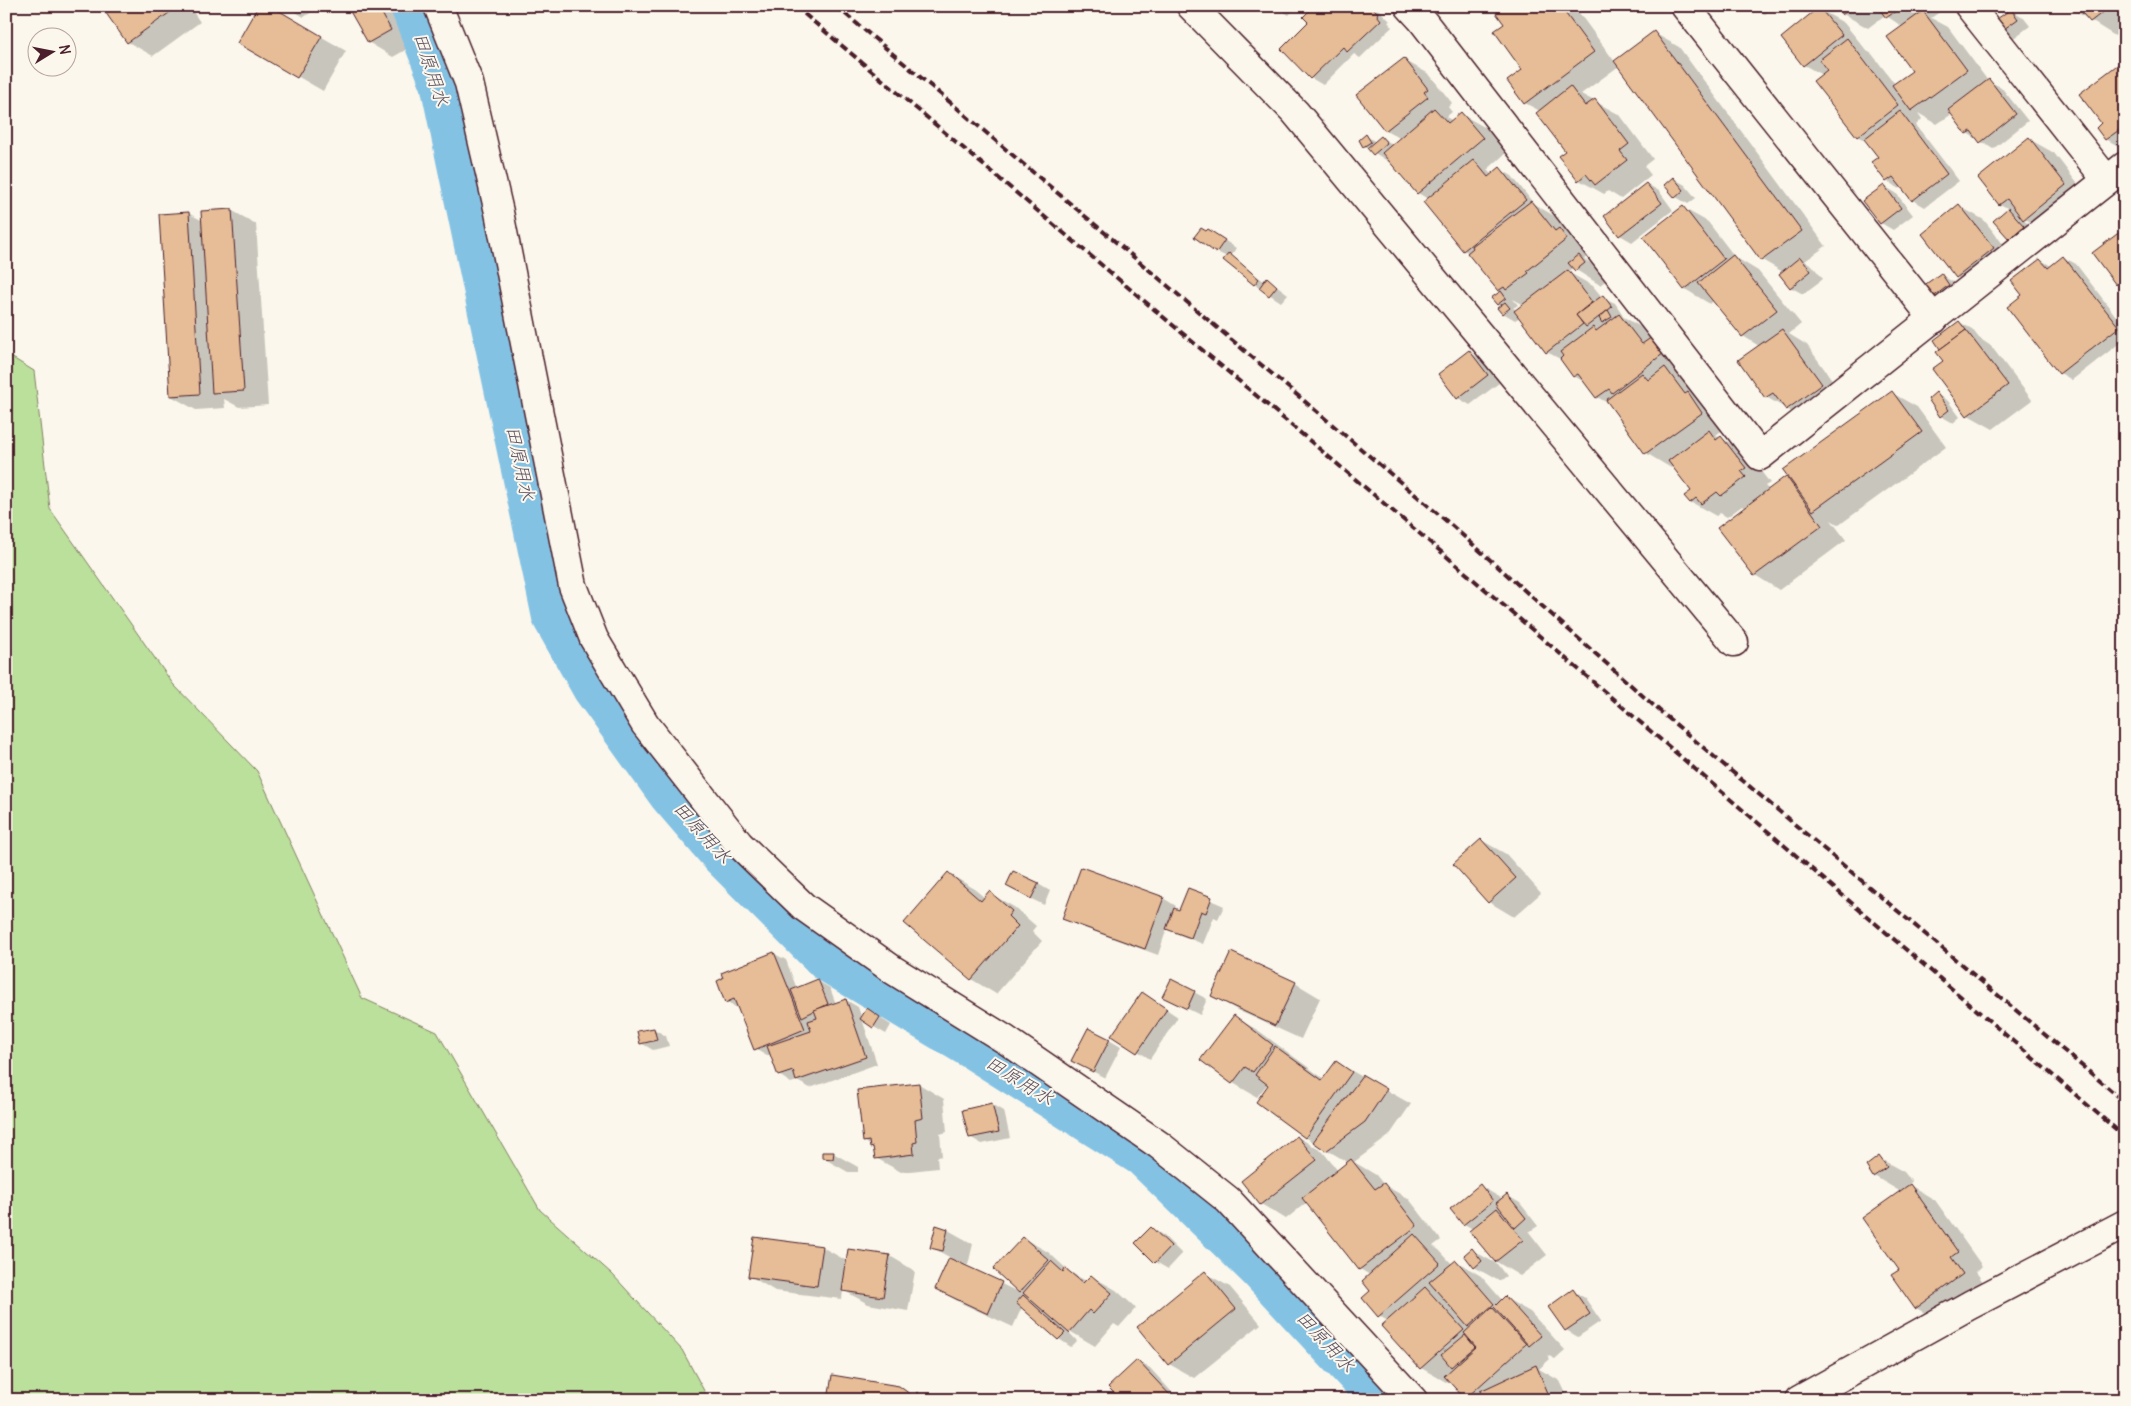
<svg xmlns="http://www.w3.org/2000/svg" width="2131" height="1406" viewBox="0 0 2131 1406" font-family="Delius,'Klee One',sans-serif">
<rect width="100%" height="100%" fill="#fbf7ec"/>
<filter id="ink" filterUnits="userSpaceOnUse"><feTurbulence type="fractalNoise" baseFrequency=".02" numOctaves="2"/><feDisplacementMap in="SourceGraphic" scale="10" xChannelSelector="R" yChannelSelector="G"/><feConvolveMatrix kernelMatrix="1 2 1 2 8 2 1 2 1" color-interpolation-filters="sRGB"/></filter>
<g filter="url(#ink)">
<path fill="#bae09b" stroke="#828063" d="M6 354 34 371 50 509 173 684 257 771 362 998 437 1032 540 1210 612 1274 682 1350 709 1400H6Z"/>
<g fill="#0003" fill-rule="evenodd">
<path d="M103 6H189L200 22 153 56 128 42Z"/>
<path d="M269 6 346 51 323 91 238 42Z"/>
<path d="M285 6H321L304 17Z"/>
<path d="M349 6H394L416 44 393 57 368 42Z"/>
<path d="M1275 6H1297L1289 15Z"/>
<path d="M1316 6H1375L1390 21 1388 22 1392 27 1360 58 1354 54 1323 85 1311 78 1283 49 1310 22Z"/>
<path d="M1508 6H1574L1615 62 1654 33 1679 47 1826 246 1805 261 1812 265 1823 279 1803 294 1790 287 1783 272 1762 260 1619 66 1581 94 1620 115 1653 159 1644 166 1651 175 1621 199 1608 191 1604 194 1579 180 1567 151 1540 111 1525 103 1524 70 1506 24Z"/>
<path d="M1751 6H1775L1765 14Z"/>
<path d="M1837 6H1942L1944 9 1931 18 1948 27 1988 81 2001 87 2028 121 1993 149 1967 133 1952 114 1937 124 1918 113 1922 119 1916 125 1959 181 1925 207 1913 200 1902 186 1899 189 1887 181 1872 163 1880 157 1868 142 1857 136 1822 75 1804 65 1782 39 1819 9 1844 23 1867 51 1872 54 1895 84 1913 71 1903 27 1885 15 1868 28 1843 14Z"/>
<path d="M2067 6H2111L2125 24V28L2115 36Z"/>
<path d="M2011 10 2023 17 2030 26 2011 40 1998 33Z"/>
<path d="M1404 60 1429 74 1452 103 1448 107 1452 112 1446 117 1453 121 1461 114 1486 128 1507 152 1487 170 1492 175 1500 169 1512 176 1534 204 1556 217 1573 238 1584 244 1592 253 1584 259 1604 271 1609 278 1600 285 1573 268 1568 272 1593 286 1602 297 1615 303 1623 315 1622 316 1644 329 1651 338 1677 353 1688 368 1678 376 1690 383 1726 427 1716 435 1746 452 1770 483 1765 486 1769 490 1786 478 1793 482 1892 393 1917 407 1946 447 1839 525 1831 520 1846 540 1779 590 1755 575 1745 508 1742 506 1727 517 1720 513 1716 516 1691 502 1692 492 1673 466 1671 468 1646 453 1611 405 1597 397 1586 383 1574 376 1562 360 1547 352 1520 317 1515 320 1503 313 1499 308 1501 306 1497 304 1501 292 1469 253 1464 250 1428 199 1418 193 1395 166 1364 146 1360 140 1366 136 1376 142 1382 138 1394 145 1401 139 1386 130ZM1513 299 1524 305 1517 310 1513 308 1518 305Z"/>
<path d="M2120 65 2125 68V150L2106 139 2098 128 2103 124Z"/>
<path d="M2029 139 2054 153 2090 200 2048 233 2023 218 2035 233 2022 245 2010 238 2009 209 2000 204 1980 178Z"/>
<path d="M1673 178 1685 185 1696 198 1688 204 1676 197Z"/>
<path d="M1647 184 1659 191 1673 210 1632 242 1620 235Z"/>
<path d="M1884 186 1896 193 1913 215 1893 230 1881 223Z"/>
<path d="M1959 206 1984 220 2018 263 1981 291 1957 277Z"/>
<path d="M1683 208 1708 222 1735 257 1758 271 1801 324 1789 334 1807 345 1846 399 1811 423 1766 397 1759 346 1743 336 1714 300 1710 304 1685 289Z"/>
<path d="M231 210 256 224 268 405 239 407 224 399 225 408 196 410 171 396 188 213 203 221Z"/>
<path d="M2125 229V288L2117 284Z"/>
<path d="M1209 230 1236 248 1231 256 1265 282 1268 279 1288 294 1281 302 1254 284 1227 257 1217 252 1207 233Z"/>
<path d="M2063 257 2076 264 2125 328V339L2072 380 2060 373 2024 295 2041 260 2051 266Z"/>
<path d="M1941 275 1953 282 1960 292 1945 304 1925 296Z"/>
<path d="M1959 322 1972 329 1979 338 1991 346 2032 400 1993 429 1968 415 1945 361 1941 348Z"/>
<path d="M1469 352 1481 359 1499 383 1470 405 1458 398Z"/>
<path d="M1936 394 1948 401 1960 417 1953 423 1941 416Z"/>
<path d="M1481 840 1506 854 1541 893 1514 917 1489 902Z"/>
<path d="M948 873 973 888 985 898 989 893 1014 907 1036 926 1032 931 1042 941 996 994 971 979Z"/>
<path d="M1038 884 1050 891 1044 905 1019 893Z"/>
<path d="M1188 890 1224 906 1218 919 1214 917 1203 944 1180 935 1167 928 1158 955 1076 925 1064 918 1163 898 1176 906 1174 909 1180 912Z"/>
<path d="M773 953 786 960 797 989 818 981 830 988 836 1004 846 1000 858 1007 877 1064 810 1088 797 1081 791 1083 779 1075 771 1054 767 1056 755 1049 739 1009 726 1002Z"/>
<path d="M1171 980 1207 999 1200 1015 1176 1003Z"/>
<path d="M1295 983 1320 998 1301 1039 1237 1010 1212 995Z"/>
<path d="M1142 993 1178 1017 1150 1059 1113 1035Z"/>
<path d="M868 1010 891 1025 886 1034 874 1027Z"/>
<path d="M1235 1017 1259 1031 1324 1079 1336 1062 1411 1104 1389 1136 1354 1162 1376 1175 1384 1185 1409 1199 1441 1240 1433 1246 1439 1250 1452 1264 1456 1261 1481 1276 1502 1300 1505 1298 1530 1312 1565 1350 1555 1359 1547 1355 1550 1359 1539 1369 1560 1381 1569 1400 1466 1398 1449 1380 1446 1382 1421 1368 1388 1321 1379 1316 1370 1275 1360 1269 1307 1202 1286 1219 1261 1204 1242 1181 1298 1137 1323 1152 1338 1171 1349 1163 1305 1137 1268 1083 1257 1097 1233 1083Z"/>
<path d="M654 1029 666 1036 669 1046 653 1050 641 1043Z"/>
<path d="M1109 1040 1121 1047 1105 1078 1085 1067Z"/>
<path d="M919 1084 944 1099 947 1132 940 1134 942 1156 937 1157 938 1168 901 1172 876 1158 875 1149 864 1141Z"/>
<path d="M992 1104 1004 1111 1010 1138 982 1144 970 1137Z"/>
<path d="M833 1153 858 1167V1172H848L823 1158Z"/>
<path d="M1879 1158 1904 1172 1912 1182 1908 1184 1935 1200 1982 1266 1976 1272 1988 1289 1941 1322 1916 1308 1900 1270 1901 1192 1874 1176Z"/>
<path d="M1480 1186 1503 1199 1508 1196 1520 1203 1538 1226 1529 1232 1547 1255 1520 1276 1495 1261 1473 1229 1464 1224Z"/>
<path d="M1151 1228 1164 1236 1182 1254 1168 1269 1156 1262Z"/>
<path d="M948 1230 973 1244 968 1265 960 1264 1018 1292 1023 1238 1048 1252 1070 1272 1086 1281 1091 1276 1116 1290 1136 1308 1119 1327 1114 1324 1095 1346 1066 1329 1077 1341 1071 1347 1059 1339 1022 1307 1013 1327 961 1303 937 1289 951 1258 931 1247Z"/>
<path d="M822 1247 847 1261 849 1250 890 1256 915 1271 908 1311 868 1304 843 1290 842 1299 775 1291 750 1276Z"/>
<path d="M1472 1250 1497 1264 1506 1276 1499 1281 1474 1267Z"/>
<path d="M1205 1273 1230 1287 1261 1324 1194 1378 1169 1364Z"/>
<path d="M1573 1291 1585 1298 1601 1321 1578 1337 1566 1330Z"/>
<path d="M1137 1361 1150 1368 1179 1400H1112L1118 1395Z"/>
</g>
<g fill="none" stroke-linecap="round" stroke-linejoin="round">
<path stroke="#84c2e4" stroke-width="42" d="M411 6 441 83 553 617 593 688 669 794 723 857 827 961 977 1051 1143 1156 1259 1269 1381 1400"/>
</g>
<g fill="#e6bd96" stroke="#4a1f2b">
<path d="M101 6H175L176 8 127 43Z"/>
<path d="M258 6H271L322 36 297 78 237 43Z"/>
<path d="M347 6H378L391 30 368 43Z"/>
<path d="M1314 6H1371L1378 13 1377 15 1381 20 1347 52 1343 47 1310 79 1281 49 1308 22 1303 17Z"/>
<path d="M1505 6H1560L1594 52 1524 104 1507 81 1522 70 1494 31 1504 24 1496 13Z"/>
<path d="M1836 6H1853L1842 15Z"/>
<path d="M1877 6H1903L1886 18Z"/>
<path d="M2069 6H2099L2103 12 2090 22 2078 8 2073 11Z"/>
<path d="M2114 6H2125V19Z"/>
<path d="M1819 7 1842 35 1803 66 1781 38Z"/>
<path d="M2011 9 2018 19 1997 34 1990 24Z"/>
<path d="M1923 11 1967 70 1911 111 1892 85 1912 71 1887 37Z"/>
<path d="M1654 31 1802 231 1761 261 1614 61Z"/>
<path d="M1847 38 1898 105 1857 137 1813 81 1827 70 1819 60Z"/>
<path d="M1404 58 1428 89 1424 92 1428 97 1385 131 1356 95Z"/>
<path d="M2120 63 2125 70V126L2105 140 2096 128 2101 123 2079 94Z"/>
<path d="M1989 79 2016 114 1980 143 1971 131 1966 134 1948 110Z"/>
<path d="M1570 86 1585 106 1595 99 1629 144 1620 151 1627 160 1595 185 1586 174 1578 181 1558 156 1565 151 1536 113Z"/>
<path d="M1434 108 1448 123 1461 112 1483 138 1417 194 1382 153Z"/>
<path d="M1900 111 1947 174 1912 201 1893 177 1886 182 1871 162 1878 157 1864 139Z"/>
<path d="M1366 134 1371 142 1363 147 1359 140Z"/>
<path d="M1381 136 1387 143 1373 155 1367 148Z"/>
<path d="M2029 137 2066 185 2023 220 2007 199 1999 205 1978 178Z"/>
<path d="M1474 160 1488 177 1500 167 1526 200 1463 251 1423 202Z"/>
<path d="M1673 177 1684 190 1675 198 1664 185Z"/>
<path d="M1646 183 1662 203 1619 236 1604 216Z"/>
<path d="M1884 185 1901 208 1880 224 1862 201Z"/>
<path d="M1531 201 1555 231 1559 228 1567 239 1527 271 1529 273 1506 290 1504 287 1498 291 1467 253 1473 248 1472 246Z"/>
<path d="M1959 204 1994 248 1956 278 1922 234Z"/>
<path d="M1683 206 1724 259 1684 290 1643 237Z"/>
<path d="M2008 208 2024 226 2009 239 1993 221Z"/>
<path d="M232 209 244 391 212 393 201 211Z"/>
<path d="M189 212 200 394 170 396 159 214Z"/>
<path d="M1201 228 1206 231 1208 229 1225 240 1216 253 1194 237Z"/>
<path d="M2125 228V277L2116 285 2092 253Z"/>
<path d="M1229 253 1259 279 1254 285 1223 260Z"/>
<path d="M1579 255 1585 263 1575 271 1568 263Z"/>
<path d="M1733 255 1777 310 1742 337 1698 283Z"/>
<path d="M2063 256 2119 327 2059 374 2007 307 2022 295 2011 281 2040 259 2048 268Z"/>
<path d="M1800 257 1811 271 1790 288 1779 274Z"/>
<path d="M1568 270 1592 302 1576 315 1583 324 1546 353 1514 311Z"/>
<path d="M1941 273 1949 285 1932 298 1919 289Z"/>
<path d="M1267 277 1277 286 1269 296 1259 288Z"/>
<path d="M1501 291 1506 298 1497 305 1491 298Z"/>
<path d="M1603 295 1612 307 1586 327 1576 315Z"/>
<path d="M1505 302 1510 308 1502 314 1497 308Z"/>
<path d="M1608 310 1612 317 1602 323 1599 318Z"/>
<path d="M1619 314 1642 344 1652 337 1664 353 1612 393 1609 389 1596 398 1578 374 1573 377 1560 359 1563 356 1560 352 1593 327 1596 331Z"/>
<path d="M1959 321 1966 330 1940 349 1934 340Z"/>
<path d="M1782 329 1822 384 1786 410 1773 393 1765 398 1738 360Z"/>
<path d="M1966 330 2008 385 1967 416 1932 369 1943 361 1936 352Z"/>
<path d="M1469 350 1488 375 1457 399 1438 374Z"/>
<path d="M1665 367 1685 394 1688 392 1702 413 1645 454 1606 400 1642 373 1648 380Z"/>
<path d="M1892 391 1922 432 1813 511 1783 470Z"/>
<path d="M1936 392 1949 410 1940 417 1928 399Z"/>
<path d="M1709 430 1716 440 1721 436 1746 468 1741 471 1746 477 1721 496 1717 492 1701 504 1696 498 1690 503 1684 496 1691 491 1668 461Z"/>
<path d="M1786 476 1822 526 1754 576 1717 528Z"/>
<path d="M1481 839 1516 878 1488 903 1453 864Z"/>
<path d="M1081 867 1164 897 1145 949 1062 919Z"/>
<path d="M1013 871 1039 883 1031 899 1006 886Z"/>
<path d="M948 872 981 901 989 891 1012 911 1008 916 1018 926 971 980 904 923Z"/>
<path d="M1188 888 1212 897 1206 913 1201 911 1191 938 1166 929 1174 908 1179 910Z"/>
<path d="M774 952 805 1029 754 1050 734 999 725 1003 717 981 723 978 721 973Z"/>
<path d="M1231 952 1296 982 1275 1026 1211 996Z"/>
<path d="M818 979 828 1004 802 1017 791 990Z"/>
<path d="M1171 979 1195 991 1187 1009 1162 997Z"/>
<path d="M1142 992 1167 1009 1137 1053 1111 1036Z"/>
<path d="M846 999 866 1057 796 1081 793 1071 778 1076 767 1046 811 1031 808 1021 817 1018 814 1010Z"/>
<path d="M867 1008 880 1017 873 1028 860 1019Z"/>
<path d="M1234 1015 1273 1045 1253 1072 1245 1067 1232 1084 1200 1060Z"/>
<path d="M654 1028 657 1040 640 1044 637 1031Z"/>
<path d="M1088 1028 1110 1039 1093 1072 1071 1061Z"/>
<path d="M1275 1046 1322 1080 1336 1061 1352 1072 1305 1138 1256 1102 1268 1085 1255 1075Z"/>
<path d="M1363 1075 1387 1089 1365 1122 1326 1151 1313 1142Z"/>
<path d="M919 1083 923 1118 915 1120 917 1142 913 1143 914 1154 875 1159 873 1147 870 1148 869 1141 863 1142 857 1090Z"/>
<path d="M992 1103 999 1132 969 1138 962 1110Z"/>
<path d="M1297 1136 1317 1160 1260 1205 1241 1181Z"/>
<path d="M822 1152H834L833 1159 822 1158Z"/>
<path d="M1879 1156 1887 1167 1873 1177 1866 1166Z"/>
<path d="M1351 1159 1375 1189 1384 1183 1417 1226 1359 1270 1302 1198Z"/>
<path d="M1480 1184 1493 1201 1463 1225 1450 1209Z"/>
<path d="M1910 1184 1958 1252 1951 1257 1963 1274 1915 1309 1891 1275 1899 1270 1862 1218Z"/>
<path d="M1507 1194 1526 1218 1515 1228 1496 1203Z"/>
<path d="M1497 1208 1523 1240 1495 1262 1469 1231Z"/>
<path d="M936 1225 948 1229 943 1251 930 1248Z"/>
<path d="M1151 1227 1171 1246 1155 1263 1135 1243Z"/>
<path d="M1414 1234 1440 1263 1378 1317 1362 1298 1370 1291 1362 1281Z"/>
<path d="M754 1237 823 1246 817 1286 748 1277Z"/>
<path d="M1023 1237 1049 1260 1019 1293 993 1269Z"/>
<path d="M1472 1248 1482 1261 1474 1268 1464 1255Z"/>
<path d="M848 1249 890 1255 883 1297 842 1291Z"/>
<path d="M949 1258 1002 1282 988 1314 935 1289Z"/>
<path d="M1456 1260 1494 1304 1468 1327 1429 1282Z"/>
<path d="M1051 1261 1063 1272 1065 1268 1083 1283 1091 1275 1112 1293 1093 1314 1089 1310 1069 1333 1023 1293Z"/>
<path d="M1205 1271 1236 1309 1168 1365 1137 1327Z"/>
<path d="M1425 1287 1464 1330 1420 1369 1381 1326Z"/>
<path d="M1573 1289 1590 1314 1565 1331 1548 1307Z"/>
<path d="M1023 1295 1065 1333 1058 1340 1016 1303Z"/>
<path d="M1505 1296 1541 1336 1529 1346 1494 1307Z"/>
<path d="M1492 1307 1526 1344 1465 1399 1444 1376 1476 1347 1464 1333Z"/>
<path d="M1465 1335 1475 1347 1451 1367 1441 1355Z"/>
<path d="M1137 1360 1171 1396 1167 1400H1110L1116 1395 1108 1387Z"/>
<path d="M1536 1365 1551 1400H1484L1480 1391Z"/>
<path d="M832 1375 899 1386 914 1397 918 1392 924 1400H828Z"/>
</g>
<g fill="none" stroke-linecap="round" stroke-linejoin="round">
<defs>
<g id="minor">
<path d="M438 6 469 83 499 212 573 586 594 639 645 724 739 844 804 907 893 970 1006 1040 1159 1145 1228 1200 1413 1400"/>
<path d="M1191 6 1295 112 1734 642"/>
<path d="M1409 6 1421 19 1760 456 2125 166"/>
<path d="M1685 6 1934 319"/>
<path d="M1969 6 2106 179"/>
<path d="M1799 1400 1970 1305 2125 1224"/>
</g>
</defs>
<use href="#minor" stroke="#4a1f2b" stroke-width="31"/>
<use href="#minor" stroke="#fbf7ec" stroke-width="28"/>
<g stroke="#4a1f2b" stroke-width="4" stroke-dasharray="8 4" stroke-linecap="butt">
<path d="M795 6 1432 544 2125 1137"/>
<path d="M836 6 1450 524 1661 712 2125 1102"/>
</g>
</g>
</g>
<g text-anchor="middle" stroke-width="4" stroke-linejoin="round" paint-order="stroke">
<g font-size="19" font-style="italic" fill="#5b5062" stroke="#fbf7ec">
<text transform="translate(432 69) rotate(72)" y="7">田原用水</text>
<text transform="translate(521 463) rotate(78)" y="7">田原用水</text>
<text transform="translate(703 832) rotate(48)" y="7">田原用水</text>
<text transform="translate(1020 1080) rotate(32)" y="7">田原用水</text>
<text transform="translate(1326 1341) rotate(47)" y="7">田原用水</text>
</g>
</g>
<rect width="2131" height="1406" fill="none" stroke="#fbf7ec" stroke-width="25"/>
<rect x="12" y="12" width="2106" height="1381" fill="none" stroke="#4a1f2b" stroke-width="2" filter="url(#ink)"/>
<g transform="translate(52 52) rotate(80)"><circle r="24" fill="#fbf7ec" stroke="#b4a19f"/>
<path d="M0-4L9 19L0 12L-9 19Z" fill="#4a1f2b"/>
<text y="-8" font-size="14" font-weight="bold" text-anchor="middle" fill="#4a1f2b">N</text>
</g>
</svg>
